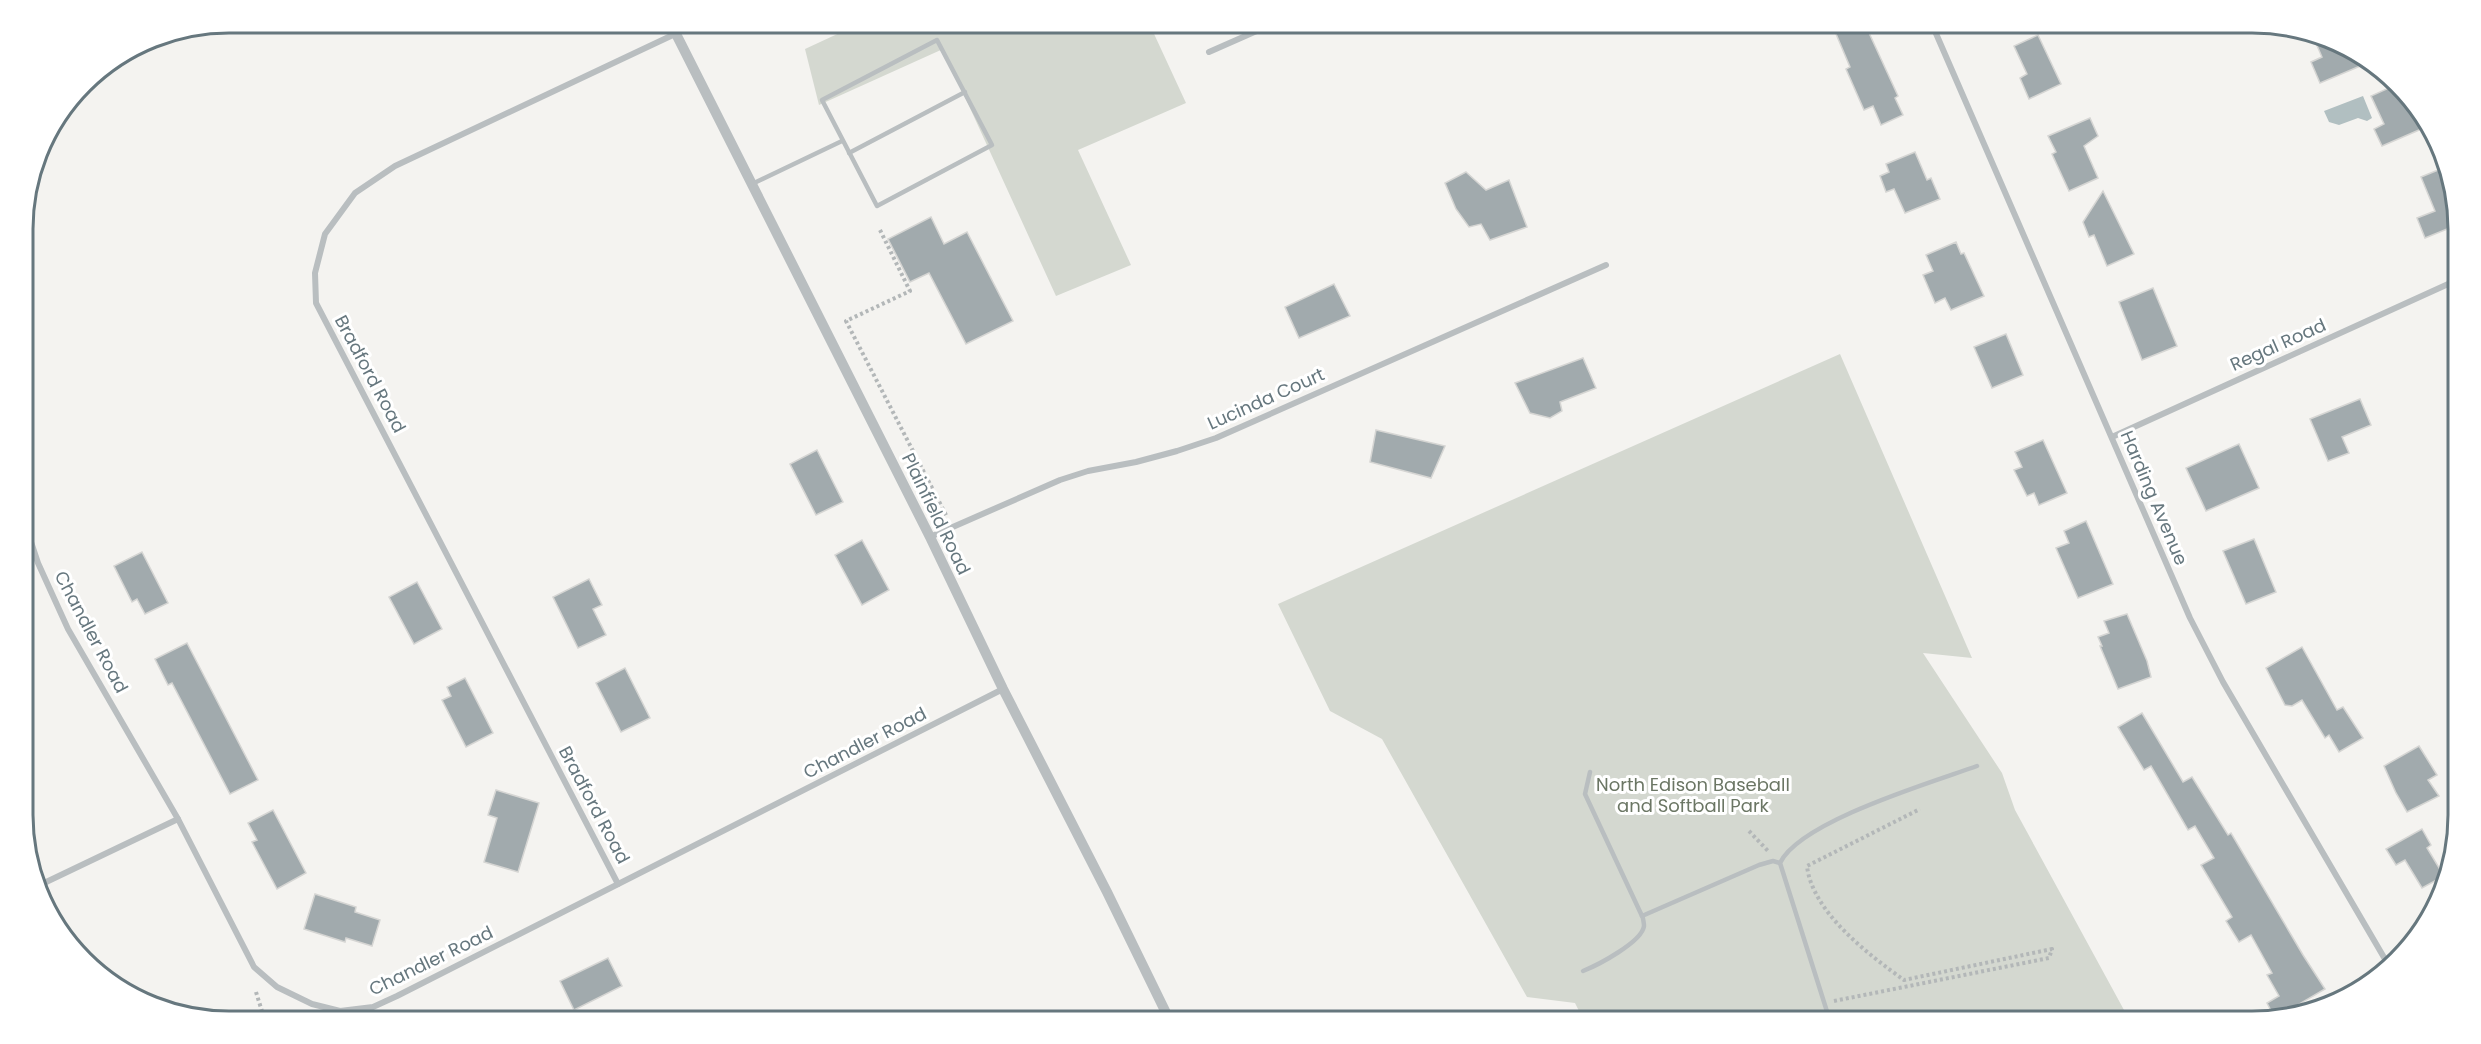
<svg xmlns="http://www.w3.org/2000/svg" width="2481" height="1044" viewBox="0 0 2481 1044" font-family="Poppins,sans-serif">
<rect width="100%" height="100%" fill="#f4f3f0"/>
<g fill="#d4d8d0">
<path d="M861 23H1149L1186 103 1078 150 1131 265 1056 296 943 49 819 105 805 49Z"/>
<path d="M1840 354 1972 658 1923 653 2002 773 2015 810 2130 1021H1584L1575 1003 1527 997 1382 739 1330 711 1278 604Z"/>
</g>
<path fill="#b1bfc1" d="M2363 96 2372 118 2367 121 2358 118 2339 125 2329 122 2324 111Z"/>
<g fill="#a1aaad" stroke="#d5d5d3" stroke-width="1.5">
<path d="M1831 22H1864L1898 96 1895 98 1903 115 1881 125 1873 106 1864 110 1846 69 1850 67Z"/>
<path d="M2312 34 2331 38 2365 64 2320 83 2311 62 2322 57Z"/>
<path d="M2038 35 2061 84 2029 99 2020 78 2027 74 2014 46Z"/>
<path d="M2393 86 2416 103 2426 127 2382 146 2374 129 2384 124 2371 96Z"/>
<path d="M2090 118 2098 136 2084 146 2098 178 2069 191 2052 154 2056 152 2048 136Z"/>
<path d="M1915 152 1927 180 1931 178 1940 199 1905 213 1894 189 1886 192 1880 176 1889 172 1886 164Z"/>
<path d="M2443 168 2457 202V225L2425 238 2417 218 2435 211 2421 177Z"/>
<path d="M1466 172 1486 190 1509 180 1527 227 1490 240 1481 224 1469 227 1456 209 1445 183Z"/>
<path d="M2103 191 2134 254 2107 266 2094 235 2089 237 2083 222Z"/>
<path d="M931 217 944 244 967 232 1013 321 966 344 929 273 910 282 888 239Z"/>
<path d="M1956 242 1961 254 1964 253 1984 296 1951 310 1945 298 1935 303 1923 275 1933 271 1926 255Z"/>
<path d="M1334 284 1350 316 1299 338 1285 307Z"/>
<path d="M2153 288 2177 346 2142 360 2119 302Z"/>
<path d="M2006 334 2023 375 1992 388 1974 347Z"/>
<path d="M1583 358 1596 388 1560 402 1562 411 1550 418 1530 413 1515 383Z"/>
<path d="M2360 399 2371 425 2342 437 2349 453 2328 461 2310 419Z"/>
<path d="M1376 430 1445 446 1431 478 1370 462Z"/>
<path d="M2043 440 2067 493 2039 505 2034 493 2027 496 2014 470 2022 467 2015 452Z"/>
<path d="M2239 444 2259 488 2206 511 2186 468Z"/>
<path d="M817 450 843 502 816 515 790 464Z"/>
<path d="M2086 521 2113 584 2078 598 2056 548 2069 543 2064 531Z"/>
<path d="M2254 539 2276 592 2246 604 2223 551Z"/>
<path d="M862 540 889 590 862 605 835 555Z"/>
<path d="M142 552 168 603 145 614 137 599 132 602 114 566Z"/>
<path d="M589 579 602 605 593 609 606 635 578 648 553 597Z"/>
<path d="M417 582 442 629 414 644 389 597Z"/>
<path d="M2127 614 2147 661 2151 677 2118 689 2100 646H2102L2098 637 2109 633 2104 621Z"/>
<path d="M187 643 258 780 230 794 172 683 168 685 155 659Z"/>
<path d="M2302 647 2337 710 2343 707 2363 738 2339 752 2329 735 2325 738 2302 700 2292 706 2285 705 2266 668Z"/>
<path d="M625 668 650 718 621 732 596 683Z"/>
<path d="M465 678 493 733 466 747 442 700 451 696 447 687Z"/>
<path d="M2142 713 2183 782 2192 777 2228 835 2231 833 2303 955 2325 989 2277 1017 2275 1018 2267 1003 2279 996 2267 975 2272 973 2251 935 2239 942 2226 921 2232 917 2201 865 2214 858 2195 826 2188 830 2151 766 2144 770 2118 727Z"/>
<path d="M2419 746 2437 775 2428 780 2439 796 2407 812 2396 793 2384 766Z"/>
<path d="M496 790 539 803 518 872 484 862 497 818 488 815Z"/>
<path d="M273 810 306 873 277 889 252 842 257 840 248 823Z"/>
<path d="M2422 829 2431 845 2427 848 2444 876 2422 888 2405 860 2396 865 2386 849Z"/>
<path d="M315 894 356 907 355 912 380 920 372 946 346 938 345 942 304 929Z"/>
<path d="M608 958 622 986 574 1010 560 981Z"/>
</g>
<g fill="none" stroke-linecap="round" stroke-linejoin="round">
<g stroke="#b3b7b8" stroke-width="4" stroke-dasharray="3 3" stroke-linecap="butt">
<path d="M880 230 910 291 846 321 947 517"/>
<path d="M1749 831 1769 852"/>
<path d="M256 992 265 1021"/>
<path d="M1834 1001 2049 958 2052 949 1904 980C1869 955 1812 912 1807 866L1920 809"/>
</g>
<g stroke="#b9bec0" stroke-width="4.5">
<path d="M937 40 992 145 877 206 822 100Z"/>
<path d="M849 153 965 92"/>
<path d="M752 184 842 141"/>
<path d="M1590 772 1585 794 1642 916 1759 865 1773 861 1780 863"/>
<path d="M1583 971C1598 965 1642 942 1644 926 1644 924 1643 917 1642 916"/>
<path d="M1830 1021 1780 863C1800 821 1933 782 1977 766"/>
</g>
<g stroke="#b9bec0" stroke-width="6">
<path d="M1931 22 2190 618 2223 682 2389 966"/>
<path d="M1209 52 1277 22"/>
<path d="M2112 437 2457 280"/>
<path d="M24 521 38 563 68 629 178 819 254 967 277 987 312 1004 340 1011 373 1007 397 996 1003 689"/>
<path d="M930 537 1060 480 1088 471 1136 462 1177 451 1216 438 1606 265"/>
<path d="M42 884 178 819"/>
<path d="M618 884 316 303 315 273 325 234 355 193 395 166 675 34"/>
</g>
<path stroke="#b9bec0" stroke-width="10" d="M670 22 930 537 1003 689 1107 892 1170 1021"/>
</g>
<g text-anchor="middle" stroke-width="6" stroke-linejoin="round" paint-order="stroke">
<g font-size="18" fill="#66777e" stroke="#fff">
<text transform="translate(2278 345) rotate(-24)" y="6">Regal Road</text>
<text transform="translate(370 374) rotate(62)" y="6">Bradford Road</text>
<text transform="translate(1266 399) rotate(-24)" y="6">Lucinda Court</text>
<text transform="translate(2154 498) rotate(67)" y="6">Harding Avenue</text>
<text transform="translate(936 514) rotate(64)" y="6">Plainfield Road</text>
<text transform="translate(91 632) rotate(62)" y="6">Chandler Road</text>
<text transform="translate(865 743) rotate(-27)" y="6">Chandler Road</text>
<text transform="translate(594 805) rotate(62)" y="6">Bradford Road</text>
<text transform="translate(431 961) rotate(-26)" y="6">Chandler Road</text>
</g>
<g font-size="18" fill="#6b7664" stroke="#fff">
<text x="1693" y="791">North Edison Baseball<tspan x="1693" dy="21">and Softball Park</tspan></text>
</g>
</g>
<path d="M0 0H2481V1044H0ZM229 33H2252A196 196 0 0 1 2448 229V815A196 196 0 0 1 2252 1011H229A196 196 0 0 1 33 815V229A196 196 0 0 1 229 33Z" fill="#fff" fill-rule="evenodd"/>
<path fill="none" stroke="#66777e" stroke-width="3" d="M229 33H2252A196 196 0 0 1 2448 229V815A196 196 0 0 1 2252 1011H229A196 196 0 0 1 33 815V229A196 196 0 0 1 229 33Z"/>
</svg>
